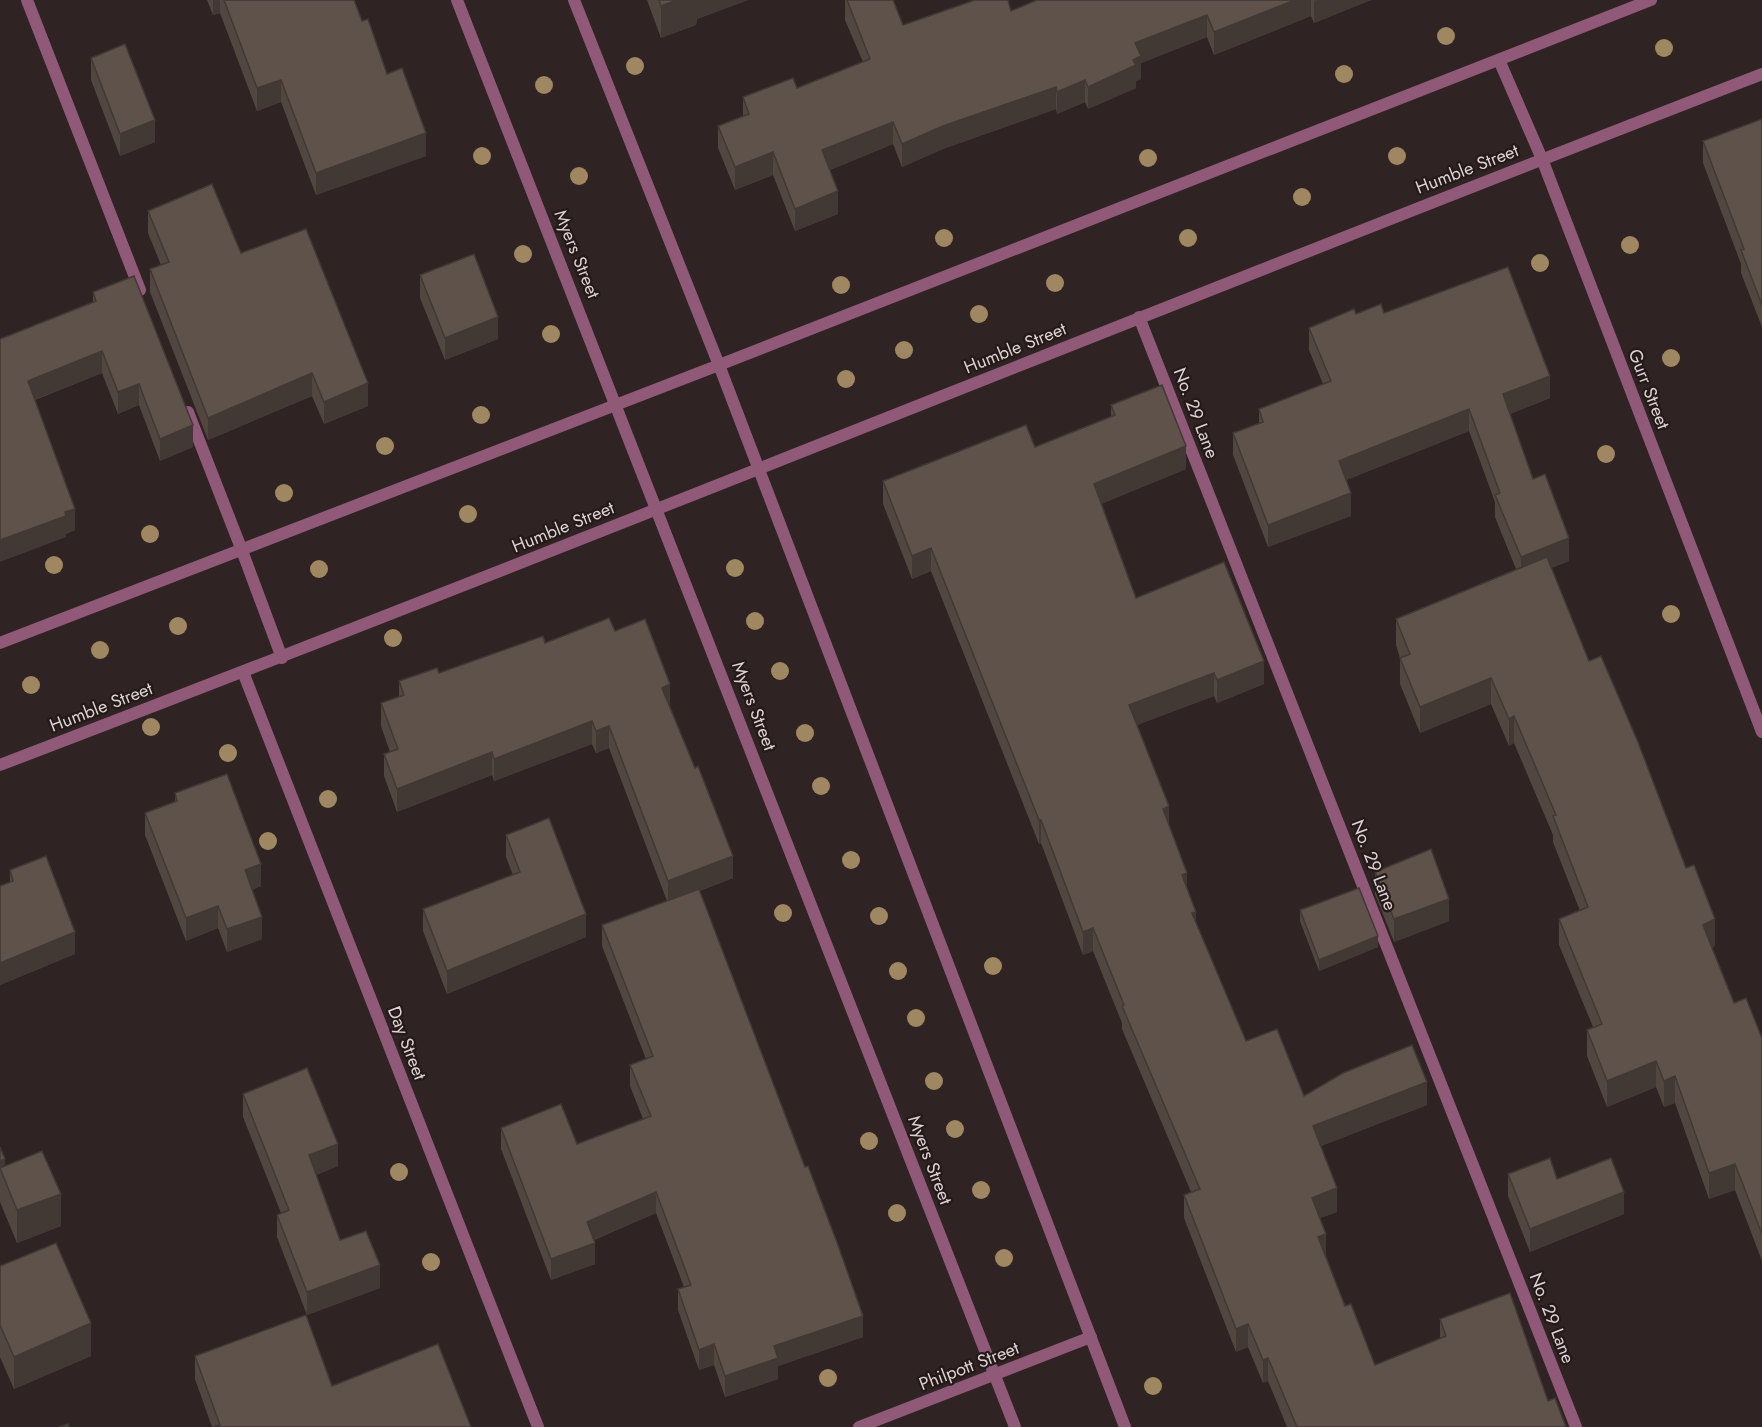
<svg xmlns="http://www.w3.org/2000/svg" width="1762" height="1427" viewBox="0 0 1762 1427" font-family="Jost,sans-serif">
<rect width="100%" height="100%" fill="#2f2323"/>
<g fill="none" stroke-linecap="round" stroke-linejoin="round">
<g stroke="#905978" stroke-width="12">
<path d="M27 0 140 290"/>
<path d="M1139 317 1576 1427"/>
<path d="M188 412 241 548"/>
</g>
<g stroke="#905978" stroke-width="12">
<path d="M457 0 1015 1427"/>
<path d="M574 0 719 365 1125 1427"/>
<path d="M1499 60 1542 159 1762 732"/>
<path d="M241 548 282 658"/>
<path d="M0 643 719 365 1651 0"/>
<path d="M243 672 538 1427"/>
<path d="M0 765C589 540 1174 301 1762 74"/>
<path d="M859 1427 1091 1337"/>
</g>
</g>
<g fill="#9f8762">
<circle cx="1446" cy="36" r="9"/>
<circle cx="1664" cy="48" r="9"/>
<circle cx="635" cy="66" r="9"/>
<circle cx="1344" cy="74" r="9"/>
<circle cx="544" cy="85" r="9"/>
<circle cx="482" cy="156" r="9"/>
<circle cx="1397" cy="156" r="9"/>
<circle cx="1148" cy="158" r="9"/>
<circle cx="579" cy="176" r="9"/>
<circle cx="1302" cy="197" r="9"/>
<circle cx="944" cy="238" r="9"/>
<circle cx="1188" cy="238" r="9"/>
<circle cx="1630" cy="245" r="9"/>
<circle cx="523" cy="254" r="9"/>
<circle cx="1540" cy="263" r="9"/>
<circle cx="1055" cy="283" r="9"/>
<circle cx="841" cy="285" r="9"/>
<circle cx="979" cy="314" r="9"/>
<circle cx="551" cy="334" r="9"/>
<circle cx="904" cy="350" r="9"/>
<circle cx="1671" cy="358" r="9"/>
<circle cx="846" cy="379" r="9"/>
<circle cx="481" cy="415" r="9"/>
<circle cx="385" cy="446" r="9"/>
<circle cx="1606" cy="454" r="9"/>
<circle cx="284" cy="493" r="9"/>
<circle cx="468" cy="514" r="9"/>
<circle cx="150" cy="534" r="9"/>
<circle cx="54" cy="565" r="9"/>
<circle cx="735" cy="568" r="9"/>
<circle cx="319" cy="569" r="9"/>
<circle cx="1671" cy="614" r="9"/>
<circle cx="755" cy="621" r="9"/>
<circle cx="178" cy="626" r="9"/>
<circle cx="393" cy="638" r="9"/>
<circle cx="100" cy="650" r="9"/>
<circle cx="780" cy="671" r="9"/>
<circle cx="31" cy="685" r="9"/>
<circle cx="151" cy="727" r="9"/>
<circle cx="805" cy="733" r="9"/>
<circle cx="228" cy="753" r="9"/>
<circle cx="821" cy="786" r="9"/>
<circle cx="328" cy="799" r="9"/>
<circle cx="268" cy="841" r="9"/>
<circle cx="851" cy="860" r="9"/>
<circle cx="783" cy="913" r="9"/>
<circle cx="879" cy="916" r="9"/>
<circle cx="993" cy="966" r="9"/>
<circle cx="898" cy="971" r="9"/>
<circle cx="916" cy="1018" r="9"/>
<circle cx="934" cy="1081" r="9"/>
<circle cx="955" cy="1129" r="9"/>
<circle cx="869" cy="1141" r="9"/>
<circle cx="399" cy="1172" r="9"/>
<circle cx="981" cy="1190" r="9"/>
<circle cx="897" cy="1213" r="9"/>
<circle cx="1004" cy="1258" r="9"/>
<circle cx="431" cy="1262" r="9"/>
<circle cx="828" cy="1378" r="9"/>
<circle cx="1153" cy="1386" r="9"/>
</g>
<g fill="#514740">
<path d="M207 0H354L362 21 426 156 316 195 281 102 257 111 220 13 213 15Z"/>
<path d="M647 0H748L697 19 696 25 661 38Z"/>
<path d="M845 0H893L903 25 1011 11 1037 0H1371L1314 23 1311 16 1214 55 1207 37 1141 63V79L1136 81V88L1088 109 1085 102 1057 114 1056 109 943 149 902 167 893 144 830 170 838 214 795 231 773 175 735 190 718 148V126L743 116V97L797 88 863 62 845 20Z"/>
<path d="M91 58 155 142 120 156 91 80Z"/>
<path d="M1762 119V327L1741 273V264L1703 163V141Z"/>
<path d="M148 211 241 253 368 406 324 424 312 396 208 440 150 292V269L161 265 148 233Z"/>
<path d="M420 275 498 339 445 360 420 298Z"/>
<path d="M93 292 193 447 160 461 139 405 118 414 102 373 35 400 75 530 66 534V537L0 339 93 302Z"/>
<path d="M1384 313 1550 398 1510 414 1533 479 1569 561 1551 568 1589 661 1715 946 1712 947 1734 1003 1762 1038V1261L1735 1190 1709 1199 1675 1103 1664 1107 1656 1087 1607 1107 1587 1056V1030L1593 1027 1559 945V919L1580 911 1553 842V835L1514 743 1509 746 1491 704 1420 733 1400 684V658L1396 645V619L1516 569 1495 517V502L1469 431 1346 480 1351 516 1268 547 1233 455V433L1259 423V409L1323 384 1309 350V328L1356 314Z"/>
<path d="M1111 405 1186 469 1101 504 1136 598 1264 684 1217 703 1214 696 1137 725 1169 825 1196 923 1246 1041 1304 1096 1427 1105 1321 1146 1337 1212 1320 1218 1326 1256 1345 1306 1375 1365 1440 1339V1319L1548 1401 1566 1427H1287L1268 1381 1263 1383 1248 1347 1236 1352 1184 1218V1195L1191 1192 1122 1029V1023L1093 951 1083 955 1041 843 1039 844 931 571 912 579 883 504V481L1035 447 1111 417Z"/>
<path d="M615 631 670 706 733 878 700 891 863 1337 778 1366V1379L725 1397 714 1365 699 1370 678 1310V1289L684 1287 656 1213 594 1240 595 1264 551 1280 501 1149V1128L577 1144 643 1119 630 1086V1065L646 1059 602 946V925L667 901 609 748 596 753 592 744 494 781 492 775 397 812 384 776V754L390 752 381 726V703L399 697V681L439 673Z"/>
<path d="M175 793 261 886 252 890 262 939 227 952 218 928 186 941 145 835V813L175 802Z"/>
<path d="M506 835 586 937 447 994 423 931V909L513 875 506 857Z"/>
<path d="M10 870 75 954 0 985V886L10 882Z"/>
<path d="M1375 872 1449 921 1394 942 1375 894Z"/>
<path d="M1300 910 1378 947 1319 971 1300 921Z"/>
<path d="M243 1094 338 1166 316 1175 340 1240 380 1288 307 1315 277 1237V1215L281 1213 243 1117Z"/>
<path d="M0 1147 5 1167 61 1226 17 1243 0 1202Z"/>
<path d="M1508 1174 1557 1179 1624 1214 1530 1252 1508 1196Z"/>
<path d="M0 1266 91 1356 14 1389 0 1357Z"/>
<path d="M195 1356 332 1386 212 1427 195 1379Z"/>
</g>
<g fill="#423934">
<path d="M213 0H220V13L213 15Z"/>
<path d="M677 0H748L697 19 696 25 661 38V6Z"/>
<path d="M1295 0H1311V16L1214 55V32Z"/>
<path d="M1317 0H1371L1314 23V1Z"/>
<path d="M1207 15V37L1141 63V79L1136 81V88L1088 109V87L1135 43Z"/>
<path d="M281 80V102L257 111V88Z"/>
<path d="M1085 80V102L1057 114V92Z"/>
<path d="M1056 87V109L943 149 902 167V144L943 126Z"/>
<path d="M155 120V142L120 156V134Z"/>
<path d="M893 122V144L822 173V150Z"/>
<path d="M426 133V156L316 195V173Z"/>
<path d="M773 152V175L735 190V167Z"/>
<path d="M838 191V214L795 231V209Z"/>
<path d="M498 317V339L445 360V338Z"/>
<path d="M102 351V373L28 402V381Z"/>
<path d="M312 373V396L208 440V418Z"/>
<path d="M1550 376V398L1503 417V394Z"/>
<path d="M368 383V406L324 424V402Z"/>
<path d="M139 384V405L118 414V392Z"/>
<path d="M1469 409V431L1339 483V461Z"/>
<path d="M193 425V447L160 461V439Z"/>
<path d="M1186 446V469L1094 507V484Z"/>
<path d="M1351 493V516L1268 547V525Z"/>
<path d="M75 509V530L66 534V537L0 562V540Z"/>
<path d="M1569 538V561L1521 579V557Z"/>
<path d="M931 548V571L912 579V556Z"/>
<path d="M1264 661V684L1217 703V680Z"/>
<path d="M1214 673V696L1129 728V705Z"/>
<path d="M1491 678V704L1420 733V707Z"/>
<path d="M670 684V706L662 710V688Z"/>
<path d="M1514 716V743L1509 746V719Z"/>
<path d="M592 721V744L494 781V759Z"/>
<path d="M609 726V748L596 753V731Z"/>
<path d="M492 752V775L397 812V789Z"/>
<path d="M1169 806V829L1163 809Z"/>
<path d="M1039 820H1041V843L1039 844Z"/>
<path d="M733 856V878L668 903V881Z"/>
<path d="M261 864V886L245 893V870Z"/>
<path d="M1187 873V896L1182 875Z"/>
<path d="M1449 899V921L1394 942V919Z"/>
<path d="M218 906V928L186 941V918Z"/>
<path d="M1196 912V935L1192 913Z"/>
<path d="M586 914V937L447 994V971Z"/>
<path d="M262 917V939L227 952V929Z"/>
<path d="M1715 919V946L1703 951V925Z"/>
<path d="M1093 928V951L1083 955V932Z"/>
<path d="M75 932V954L0 985V963Z"/>
<path d="M1378 936V947L1319 971V960Z"/>
<path d="M1656 1061V1087L1607 1107V1081Z"/>
<path d="M1675 1076V1103L1664 1107V1081Z"/>
<path d="M1427 1082V1105L1313 1149V1126Z"/>
<path d="M338 1144V1166L309 1178V1155Z"/>
<path d="M5 1159V1170H0V1161Z"/>
<path d="M1735 1164V1190L1709 1199V1173Z"/>
<path d="M1337 1188V1212L1312 1221V1198Z"/>
<path d="M656 1192V1213L587 1242V1222Z"/>
<path d="M1624 1192V1214L1530 1252V1229Z"/>
<path d="M61 1194V1226L17 1243V1210Z"/>
<path d="M1326 1234V1257L1318 1237Z"/>
<path d="M595 1243V1264L551 1280V1259Z"/>
<path d="M380 1265V1288L307 1315V1292Z"/>
<path d="M863 1316V1337L778 1366V1379L725 1397V1376L774 1346Z"/>
<path d="M91 1323V1356L14 1389V1357Z"/>
<path d="M1248 1324V1347L1236 1352V1329Z"/>
<path d="M714 1344V1365L699 1370V1350Z"/>
<path d="M1268 1358V1381L1263 1383V1360Z"/>
</g>
<g fill="#5e524b" stroke="#423934" stroke-width="1.5">
<path d="M224 0H354L362 21 368 19 387 74 402 68 426 133 316 173 281 80 257 88Z"/>
<path d="M659 0H677L661 6Z"/>
<path d="M847 0H893L903 25 975 0H1008L1011 11 1037 0H1295L1214 32 1207 15 1135 43 1141 56 1133 60 1136 65 1088 87 1085 80 1057 92 1056 87 943 126 902 144 893 122 822 150 838 191 795 209 773 152 735 167 718 126 749 114 743 97 793 78 797 88 870 59Z"/>
<path d="M125 44 155 120 120 134 91 58Z"/>
<path d="M1762 119V305L1741 250 1744 249 1703 141Z"/>
<path d="M212 184 241 253 306 229 368 383 324 402 312 373 208 418 150 269 169 262 148 211Z"/>
<path d="M474 254 498 317 445 338 420 275Z"/>
<path d="M1508 267 1550 376 1503 394 1533 479 1545 474 1569 538 1521 557 1495 495 1500 493 1469 409 1339 461 1351 493 1268 525 1233 433 1263 422 1259 409 1331 381 1309 328 1354 309 1356 314 1381 304 1384 313Z"/>
<path d="M134 276 193 425 160 439 139 384 118 392 102 351 28 381 75 509 65 512 66 516 0 540V339L96 301 93 292Z"/>
<path d="M1162 385 1186 446 1094 484 1136 598 1224 562 1264 661 1217 680 1214 673 1129 705 1169 806 1163 809 1187 873 1182 875 1196 912 1192 913 1246 1041 1277 1029 1304 1096 1343 1073 1412 1045 1427 1082 1313 1126 1337 1188 1312 1198 1326 1234 1318 1237 1345 1306 1351 1304 1375 1365 1446 1336 1440 1319 1510 1293 1548 1401 1555 1398 1566 1427H1297L1268 1358 1263 1360 1248 1324 1236 1329 1184 1195 1200 1189 1122 1006 1124 1005 1093 928 1083 932 1041 820H1039L931 548 912 556 883 481 1026 425 1035 447 1115 415 1111 405Z"/>
<path d="M1547 557 1589 661 1601 656 1638 742 1686 868 1694 865 1715 919 1703 925 1734 1003 1746 998 1762 1038V1234L1735 1164 1709 1173 1675 1076 1664 1081 1656 1061 1607 1081 1587 1030 1602 1024 1559 919 1588 907 1553 816 1556 815 1514 716 1509 719 1491 678 1420 707 1400 658 1410 654 1396 619Z"/>
<path d="M609 618 615 631 645 619 670 684 662 688 695 768 698 766 733 856 668 881 609 726 596 731 592 721 494 759 492 752 397 789 384 754 398 749 381 703 404 695 399 681 437 668 439 673 543 636 545 643Z"/>
<path d="M227 774 261 864 245 870 262 917 227 929 218 906 186 918 145 813 177 801 175 793Z"/>
<path d="M549 818 586 914 447 971 423 909 520 872 506 835Z"/>
<path d="M1431 849 1449 899 1394 919 1375 872Z"/>
<path d="M46 856 75 932 0 963V886L13 881 10 870Z"/>
<path d="M1359 888 1378 936 1319 960 1300 910Z"/>
<path d="M699 889 805 1167 808 1166 838 1245 863 1316 774 1346 778 1358 725 1376 714 1344 699 1350 678 1289 691 1285 656 1192 587 1222 595 1243 551 1259 501 1128 561 1104 577 1144 651 1116 630 1065 653 1056 602 925Z"/>
<path d="M307 1068 338 1144 309 1155 340 1240 366 1231 380 1265 307 1292 277 1215 289 1210 243 1094Z"/>
<path d="M0 1147 5 1159 0 1161Z"/>
<path d="M42 1151 61 1194 17 1210 0 1168Z"/>
<path d="M1550 1158 1557 1179 1611 1158 1624 1192 1530 1229 1508 1174Z"/>
<path d="M56 1243 91 1323 14 1357 0 1325V1266Z"/>
<path d="M306 1315 332 1386 438 1344 471 1427H213L220 1425 195 1356Z"/>
<path d="M68 1424 69 1427H59Z"/>
</g>
<g text-anchor="middle" stroke-width="4.5" stroke-linejoin="round" paint-order="stroke">
<g font-size="18" fill="#dcd3d3" stroke="#251919">
<text transform="translate(1467 169) rotate(-21)" y="6">Humble Street</text>
<text transform="translate(577 254) rotate(68)" y="6">Myers Street</text>
<text transform="translate(1015 348) rotate(-22)" y="6">Humble Street</text>
<text transform="translate(1649 389) rotate(69)" y="6">Gurr Street</text>
<text transform="translate(1196 413) rotate(69)" y="6">No. 29 Lane</text>
<text transform="translate(563 527) rotate(-22)" y="6">Humble Street</text>
<text transform="translate(754 706) rotate(69)" y="6">Myers Street</text>
<text transform="translate(101 707) rotate(-21)" y="6">Humble Street</text>
<text transform="translate(1374 865) rotate(69)" y="6">No. 29 Lane</text>
<text transform="translate(407 1043) rotate(69)" y="6">Day Street</text>
<text transform="translate(930 1160) rotate(69)" y="6">Myers Street</text>
<text transform="translate(1552 1318) rotate(69)" y="6">No. 29 Lane</text>
<text transform="translate(969 1366) rotate(-21)" y="6">Philpott Street</text>
</g>
</g>
</svg>
